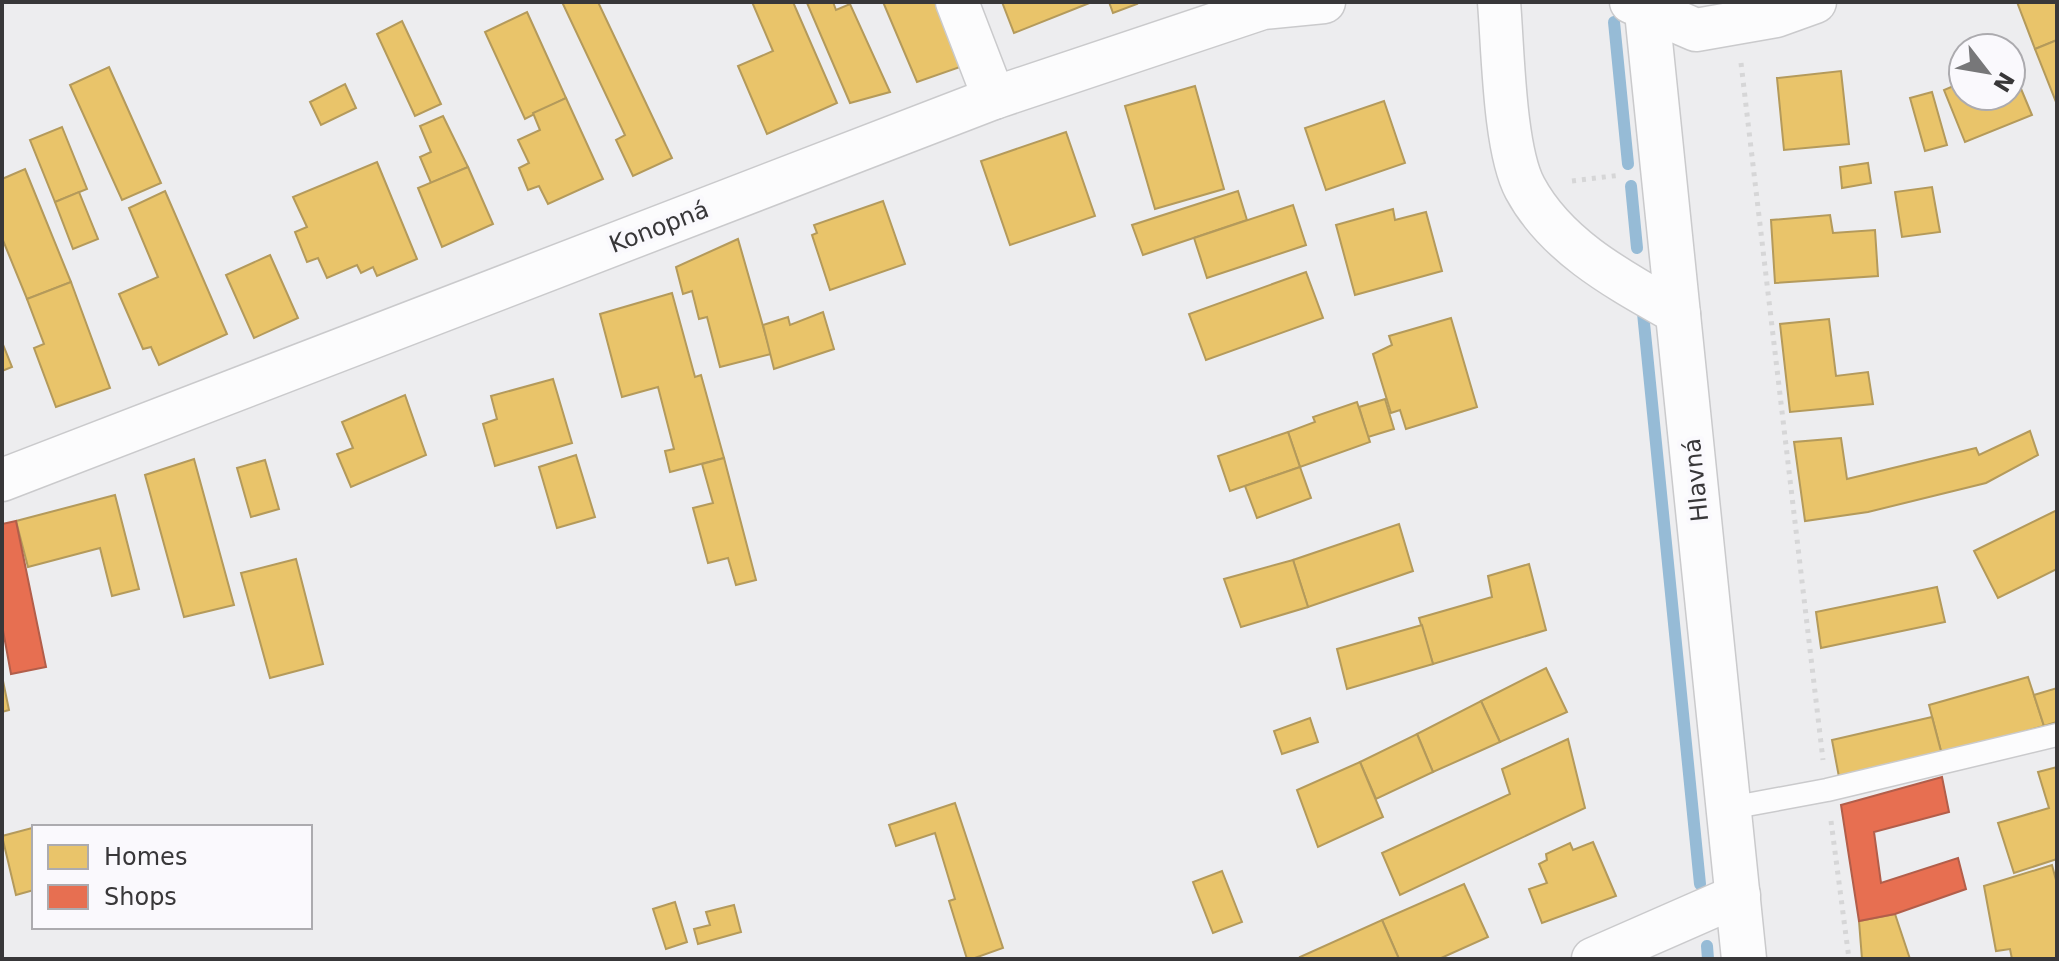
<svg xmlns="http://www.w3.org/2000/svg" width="2059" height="961" viewBox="0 0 2059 961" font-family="'DejaVu Sans',sans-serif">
<rect width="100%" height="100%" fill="#ededef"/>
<g fill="#e9c46a" stroke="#b49a5b" stroke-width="2">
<path d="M562 2H598L672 158 633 176 616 140 625 135Z"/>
<path d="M752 2H793L837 103 767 134 738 66 773 51Z"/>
<path d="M833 2 836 10 850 4 890 92 850 103 807 3Z"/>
<path d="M883 2H935L963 66 917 82Z"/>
<path d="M1002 2H1092L1014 33Z"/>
<path d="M1109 2H1136L1137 4 1113 13Z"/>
<path d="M2017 2H2056L2057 40 2035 49Z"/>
<path d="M527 12 566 98 525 119 485 32Z"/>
<path d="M402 21 441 104 415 116 377 34Z"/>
<path d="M2057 40V102H2056L2035 49Z"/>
<path d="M2011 65 2032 115 1965 142 1944 90 1963 82V96H2011Z"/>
<path d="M109 67 161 183 122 200 70 85Z"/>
<path d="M1841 71 1849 144 1784 150 1777 78Z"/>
<path d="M345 84 356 108 321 125 310 102Z"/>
<path d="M1195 86 1224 189 1155 209 1125 106Z"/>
<path d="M1932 92 1947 145 1925 151 1910 98Z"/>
<path d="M566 98 603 179 548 204 539 186 528 190 519 168 529 163 518 140 540 130 533 113Z"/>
<path d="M1384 101 1405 163 1326 190 1305 128Z"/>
<path d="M443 116 468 167 431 183 420 157 431 152 420 126Z"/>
<path d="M62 127 87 189 55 202 30 140Z"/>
<path d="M1066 132 1095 216 1010 245 981 161Z"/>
<path d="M377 162 417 259 377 276 373 267 361 273 357 265 327 278 318 258 307 262 295 232 307 227 293 197Z"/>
<path d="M1868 163 1871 183 1842 188 1840 167Z"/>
<path d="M468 167 493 224 442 247 418 188Z"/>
<path d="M25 169 71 282 27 299 2 238V179Z"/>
<path d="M1932 187 1940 232 1902 237 1895 192Z"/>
<path d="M165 191 227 334 159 365 151 347 143 349 119 294 158 277 129 208Z"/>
<path d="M1238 191 1247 220 1143 255 1132 225Z"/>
<path d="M79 192 98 239 73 249 55 202Z"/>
<path d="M883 201 905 264 830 290 812 235 817 233 814 225Z"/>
<path d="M1293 205 1306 245 1207 278 1194 238Z"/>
<path d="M1393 209 1395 220 1426 212 1442 271 1355 295 1336 225Z"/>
<path d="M1830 215 1833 233 1875 230 1878 276 1775 283 1771 220Z"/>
<path d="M738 239 771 354 720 367 707 317 699 319 692 291 683 294 676 267Z"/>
<path d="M270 255 298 318 254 338 226 275Z"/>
<path d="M1306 272 1323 318 1206 360 1189 314Z"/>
<path d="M71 282 110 388 56 407 34 348 44 344 27 299Z"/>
<path d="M672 293 695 377 701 375 724 458 670 472 665 451 674 449 658 387 622 397 600 314Z"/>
<path d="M823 312 834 349 774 369 763 325 788 317 790 325Z"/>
<path d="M1451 318 1477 407 1406 429 1400 410 1391 413 1373 354 1392 345 1389 336Z"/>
<path d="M1829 319 1836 376 1868 372 1873 404 1790 412 1780 324Z"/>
<path d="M2 342 12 367 2 371Z"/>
<path d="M553 379 572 443 495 466 483 424 497 419 491 396Z"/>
<path d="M405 395 426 455 351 487 337 454 353 448 342 422Z"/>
<path d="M1385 399 1394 429 1368 437 1359 407Z"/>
<path d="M1357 402 1370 442 1300 467 1288 432 1315 422 1313 417Z"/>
<path d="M2030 431 2038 455 1986 483 1868 512 1805 521 1794 442 1841 438 1847 479 1976 448 1979 455Z"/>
<path d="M1288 432 1300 467 1230 491 1218 456Z"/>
<path d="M576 455 595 517 557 528 539 467Z"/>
<path d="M724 458 756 580 736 585 728 558 708 563 693 508 713 503 702 464Z"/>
<path d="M194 459 234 605 184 617 145 475Z"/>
<path d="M265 460 279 509 251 517 237 468Z"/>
<path d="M1300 467 1311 498 1257 518 1245 486Z"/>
<path d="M115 495 139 589 112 596 100 548 28 567 16 521Z"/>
<path d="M2057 510V569L1998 598 1974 551Z"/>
<path d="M1399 524 1413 571 1308 607 1293 560Z"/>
<path d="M296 559 323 664 270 678 241 573Z"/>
<path d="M1293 560 1308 607 1241 627 1224 579Z"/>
<path d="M1529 564 1546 630 1433 664 1419 618 1492 597 1488 576Z"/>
<path d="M1937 587 1945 622 1821 648 1816 612Z"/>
<path d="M1422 625 1433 664 1347 689 1337 649Z"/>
<path d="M1546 668 1567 712 1500 742 1481 701Z"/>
<path d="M2 676 9 710 2 712Z"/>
<path d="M2028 677 2044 726 1942 755 1929 705Z"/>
<path d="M2057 688V722L2044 726 2034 695Z"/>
<path d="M1481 701 1500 742 1433 772 1417 734Z"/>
<path d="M1932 717 1942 755 1839 777 1832 740Z"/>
<path d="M1310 718 1318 742 1282 754 1274 731Z"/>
<path d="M1417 734 1433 772 1376 799 1360 762Z"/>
<path d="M1568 739 1585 808 1400 895 1382 853 1510 794 1502 769Z"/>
<path d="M1360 762 1383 817 1318 847 1297 790Z"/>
<path d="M2057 767V859L2014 873 1998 823 2049 808 2038 772Z"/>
<path d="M955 803 1003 948 972 959H967L949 901 955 899 935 833 896 846 889 825Z"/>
<path d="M32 828 34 890 16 895 2 836Z"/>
<path d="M1593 842 1616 896 1542 923 1529 889 1547 883 1539 864 1547 860 1546 854 1570 843 1573 850Z"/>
<path d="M2052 865 2057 884V959H2012L2010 949 1996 951 1984 886Z"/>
<path d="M1222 871 1242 922 1213 933 1193 882Z"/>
<path d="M1464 884 1488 937 1439 959H1399L1382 920Z"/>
<path d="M675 902 687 942 666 949 653 909Z"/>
<path d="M734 905 741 932 698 944 694 929 710 925 706 912Z"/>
<path d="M1895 914 1910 959H1862L1859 921Z"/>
<path d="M1382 920 1399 959H1301L1300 957Z"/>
</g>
<g fill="#e76f51" stroke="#b25e4a" stroke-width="2">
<path d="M16 521 46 667 11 674 2 625V524Z"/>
<path d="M1942 777 1949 812 1874 832 1881 883 1958 858 1966 889 1895 914 1859 921 1841 805Z"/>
</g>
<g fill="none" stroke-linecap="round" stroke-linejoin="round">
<g stroke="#96bbd6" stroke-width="12">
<path d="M1614 22 1628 164"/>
<path d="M1631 186 1637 248"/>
<path d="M1643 313 1700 884"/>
<path d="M1707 946 1708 959"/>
</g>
<defs>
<path id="service" d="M1730 808 1827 790 2057 735"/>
<g id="minor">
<path d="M957 2 994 98"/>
<path d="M1499 2C1503 49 1504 149 1525 188 1557 248 1623 282 1679 314"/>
<path d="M1631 2 1696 30 1776 16 1815 2"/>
<path d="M2 480 994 98 1263 8 1324 2"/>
<path d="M1593 959 1739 895"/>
</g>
<path id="tertiary" d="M1646 2 1744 959"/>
</defs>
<use href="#service" stroke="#cacacc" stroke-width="25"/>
<use href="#minor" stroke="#cacacc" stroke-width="45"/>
<use href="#tertiary" stroke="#cacacc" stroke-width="47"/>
<g stroke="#d6d6d7" stroke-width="5" stroke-dasharray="4 6" stroke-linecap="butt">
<path d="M1741 63 1823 760"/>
<path d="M1572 181 1621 175"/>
<path d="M1831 821 1849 959"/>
</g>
<use href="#service" stroke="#fcfcfd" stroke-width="22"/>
<use href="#minor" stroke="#fcfcfd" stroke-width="42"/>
<use href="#tertiary" stroke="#fcfcfd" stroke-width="44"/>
</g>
<g text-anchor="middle" stroke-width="8" stroke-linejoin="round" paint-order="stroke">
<g font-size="24" fill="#383739" stroke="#faf9fd">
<text transform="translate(659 227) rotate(-21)" y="8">Konopná</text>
<text transform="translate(1696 480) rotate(-96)" y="8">Hlavná</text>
</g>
</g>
<rect width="2059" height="961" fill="none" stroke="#383739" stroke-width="8"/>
<rect x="32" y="825" width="280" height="104" fill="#faf9fd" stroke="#acabaf" stroke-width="2"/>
<rect x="48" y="845" width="40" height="24" fill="#e9c46a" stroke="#acabaf" stroke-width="2"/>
<text x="104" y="865" font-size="24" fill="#383739">Homes</text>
<rect x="48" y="885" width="40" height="24" fill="#e76f51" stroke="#acabaf" stroke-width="2"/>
<text x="104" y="905" font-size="24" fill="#383739">Shops</text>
<g transform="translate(1987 72) rotate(121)"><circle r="38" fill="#faf9fd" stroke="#acabaf" stroke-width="2"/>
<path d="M0-6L14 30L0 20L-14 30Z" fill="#777779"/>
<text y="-12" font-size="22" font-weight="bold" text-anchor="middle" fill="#383739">N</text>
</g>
</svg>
